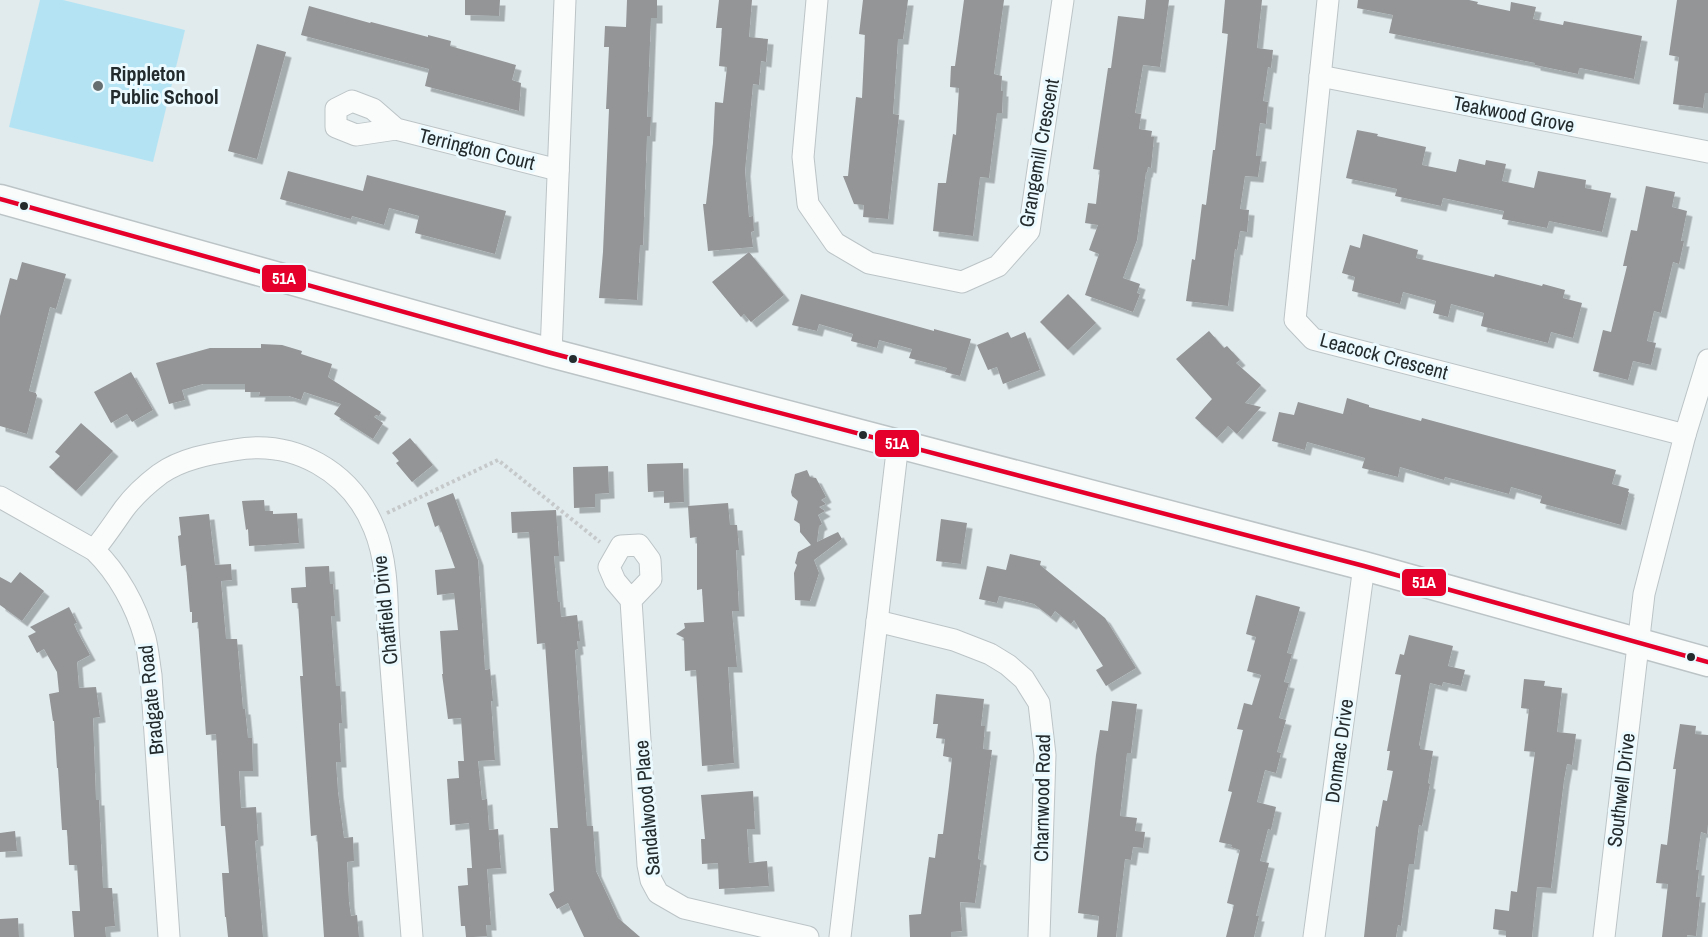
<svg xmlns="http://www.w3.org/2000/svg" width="1708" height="937" viewBox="0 0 1708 937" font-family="'Archivo Narrow',sans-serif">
<defs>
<filter id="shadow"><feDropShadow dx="5.5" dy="5.5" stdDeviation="0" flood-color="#0004"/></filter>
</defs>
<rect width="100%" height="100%" fill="#e1eaed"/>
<path fill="#b4e4f3" d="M40 0H63L185 30 153 162 9 127Z"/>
<g fill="#939596" filter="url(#shadow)">
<path d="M465 0H500L499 16 465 15Z"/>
<path d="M627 0H657V18H651L647 117H651L650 136H647L643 245H640L637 300 599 298 603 252 609 109H606L609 47H604L605 26 626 27Z"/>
<path d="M719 0H752L749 37 768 39 766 62 761 61 759 85 753 84 745 171 749 217 753 216 754 231 751 232 753 247 708 251 703 204H706L713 143 715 102 723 103 727 67 719 66 722 28H716Z"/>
<path d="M863 0H908L903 39H898L893 114 899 115 888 219 863 217 864 205 854 204 843 176H848L856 97 862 98 865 35 859 34Z"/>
<path d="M964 0H1004L994 74 1002 76 1001 91H1003L1002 113H997L989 178 980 177 973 236 933 231 938 183H946L953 134 956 135 959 88 950 87 951 66H955Z"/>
<path d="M1146 0H1169L1160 67 1143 65 1135 113 1141 114 1139 129 1152 131 1151 137H1154L1151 168 1148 167 1147 172H1146L1137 240 1123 278 1140 284 1137 293 1140 294 1133 312 1085 295 1099 254 1089 250 1098 225 1085 223 1088 203 1096 204 1100 170 1093 169 1108 68H1111L1118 16 1144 19Z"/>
<path d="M1225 0H1262L1257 48 1273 50 1271 68 1268 67 1263 101 1268 102 1266 124 1260 123 1256 156H1261L1258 177 1245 176 1240 209 1249 210 1247 232 1240 231 1237 250 1235 249 1228 306 1186 301 1192 259 1195 260 1202 204 1206 205 1213 150H1215L1228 34 1222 33Z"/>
<path d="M1358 0H1469L1478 2 1477 4 1510 11 1511 2 1536 7 1533 19 1563 25 1564 21 1642 36 1634 79 1580 68 1579 69 1578 74 1535 65V63L1389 33 1393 15 1357 8Z"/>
<path d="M1677 0H1708V93H1705L1703 108 1673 104 1679 57 1669 55Z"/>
<path d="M309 6 370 23 371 22 428 37V35L451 41 450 46 516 65 512 80 521 83 519 111 425 86 429 69 301 35Z"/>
<path d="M257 44 286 52 257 159 228 151Z"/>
<path d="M1357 130 1378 134 1377 136 1426 147 1422 165 1456 172 1459 159 1485 165 1486 160 1506 164 1502 181 1534 188 1538 171 1586 180 1585 188 1611 193 1602 232 1549 221 1547 228 1502 219 1504 211 1443 198 1441 206 1395 196 1397 189 1346 178Z"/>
<path d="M288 171 363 191 367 175 506 211 495 254 415 233 419 216 389 208 384 225 352 216 351 219 280 199Z"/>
<path d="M1646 186 1675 192 1672 207 1687 211 1681 241H1684L1679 264 1673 262 1661 313 1654 311 1647 341 1656 343 1651 365 1633 361 1628 380 1593 371 1603 330 1611 332 1627 266H1623L1631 230 1637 231Z"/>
<path d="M1363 234 1418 250 1416 258 1494 277 1495 274 1542 286 1543 284 1565 290 1563 298 1582 303 1573 338 1551 332 1548 343 1481 326 1484 313 1451 304 1448 317 1433 313 1436 301 1403 292 1400 304 1352 291 1355 277 1342 273 1350 245 1360 248Z"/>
<path d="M749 252 784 295 751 322 744 314 741 317 712 282Z"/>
<path d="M22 262 66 274 56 309 50 307 29 391 36 393V394L37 395 27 434 0 426V316L10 278 17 280Z"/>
<path d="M801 294 934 331V329L971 339 960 376 945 372 947 368 909 358 912 349 879 340 877 348 851 341 853 334 819 324 817 331 792 325Z"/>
<path d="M1068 294 1096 323 1068 350 1040 322Z"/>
<path d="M1209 331 1224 348 1227 346 1240 360 1236 363 1261 385 1245 403 1261 407 1237 434 1228 426 1217 438 1195 418 1212 399 1176 359Z"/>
<path d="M1008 332 1011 338 1025 332 1040 370 1003 384 997 367 988 370 977 345Z"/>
<path d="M261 344 282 345 302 351 301 354 332 364 328 377 381 412 379 416 376 415 374 417 383 423 373 439 334 414 341 404 304 392 301 400 289 396H259L260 392H245V384H203L182 390 185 400 169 404 156 363 210 348H261Z"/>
<path d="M131 372 153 410 132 422 127 414 111 423 94 392Z"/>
<path d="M1347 398 1369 405V407L1421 421 1422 418 1616 470 1612 484 1629 489 1628 492H1629L1621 525 1540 503 1542 496 1511 487 1509 494 1445 477 1444 480 1400 467 1398 477 1362 468 1365 458 1307 442 1305 450 1272 441 1279 412 1294 415 1298 402 1343 414Z"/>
<path d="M81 423 113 451 76 491 49 467 60 456 55 452Z"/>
<path d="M410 438 433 465 412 482 396 463 399 461 392 453Z"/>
<path d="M683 463 684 502 664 503V491L648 492 647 464Z"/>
<path d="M608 466 609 493 595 494V507L574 508 573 467Z"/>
<path d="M807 470 810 477 816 478 826 497 821 500 826 504 819 507 825 511 818 515 822 524 819 526 817 542 838 532 842 539 814 560 819 573 810 601 795 600 794 573 797 565 795 563 798 552 811 545 800 532V524L794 520 798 501 792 496 791 492 795 474Z"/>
<path d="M453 493 478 560 485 670 490 669 493 701H491L495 760 478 761 482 800 487 799 489 830 498 829 501 868 487 869 491 925H486L487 936 473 937H466L465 926H461L458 886 468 885 467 868H472L469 823 450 825 447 779 459 778 458 761H464L461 718 448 719 442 674H443L440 631 458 630 454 593 437 595 435 570 455 568 439 525 435 527 427 503Z"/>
<path d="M264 500 265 511H273V514L297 513 299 543 249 546 248 529 246 530 242 501Z"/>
<path d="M728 503 730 525H737L739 550H736L739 611H732L737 667H728L734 763 702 766 696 670 685 671 684 638 676 634 685 628 684 623 704 622 702 589 697 590V537L690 538 688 506Z"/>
<path d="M556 510 559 556H554L558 602H560L561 617 577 615 580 641H577L578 649 575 650 582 755 587 826H593L596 871 618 918 640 937H584L568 903 557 909 549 894 554 891 550 828H558L545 643 537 644 529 532 512 533 511 512Z"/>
<path d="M209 514 215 565 231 564 232 580 221 581 226 639H237L243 709H245L248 738H252L253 771H239L241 808 256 807 258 840 255 841 263 937H228L226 917H225L222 873H229L225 826H221L216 734 206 735 198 622 192 623V612H190L186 565 181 566 178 536 181 535 179 517Z"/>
<path d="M941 519 967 523 961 564 936 561Z"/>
<path d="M1010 554 1041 561 1040 565 1105 618 1136 668 1106 686 1096 670 1103 666 1074 620 1071 624 1055 611 1051 617 1034 604 1018 600 999 596 997 603 979 599 987 566 1006 570Z"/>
<path d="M329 566 330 584H333L335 616H331L336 686H340L342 723H339L341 762H336L338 792 344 838 353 837 354 861 347 862 349 902 351 916 357 915 359 937H324L317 835 311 836 300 676H303L298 603H292L291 588 306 587 305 567Z"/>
<path d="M20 572 44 591 22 621 0 605V577L11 583Z"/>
<path d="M1256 595 1300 607 1287 653 1292 654 1284 682 1289 683 1279 718 1286 720 1277 752 1281 753 1276 773 1265 770 1257 802 1276 807 1271 830 1268 829 1260 861 1269 863 1256 916H1259L1254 937H1226L1234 905 1227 903 1240 850 1231 847 1232 845 1219 842 1232 792 1228 791 1243 730 1237 729 1244 703 1252 705 1261 675 1247 671 1256 637 1246 634Z"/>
<path d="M69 607 77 623 74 624 77 631 90 655 77 662 79 688 96 687 100 717 93 718 96 800H99L103 888H112L115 926 105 927 106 937H74L72 911H80L77 865H69L67 830H62L58 768H57L54 721H53L49 694 59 692 57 672 44 649 37 653 28 636 36 632 30 627Z"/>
<path d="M1409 635 1453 646 1448 666 1465 670 1461 686 1443 682 1442 686 1430 683 1419 745 1420 746V749L1433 751 1428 783 1430 784 1422 826 1419 825 1414 864H1409L1401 926 1398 925 1396 937H1364L1376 826 1378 827 1383 800 1387 801 1393 771 1387 770 1390 751H1387L1401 675 1395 674 1400 654 1404 655Z"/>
<path d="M1524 679 1545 681 1544 686 1562 688 1557 732 1576 734 1572 765 1567 764 1564 780 1551 888 1537 887 1532 937H1506V931L1493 929 1495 909 1509 911 1511 891 1517 892 1535 752 1524 751 1529 709 1521 708Z"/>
<path d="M936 694 984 699 981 726H985L983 749 992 750 978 859 981 860 975 903 960 902 962 931 951 932V937H910L909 915 921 914 929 857 935 858 938 834H943L949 786 952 758 943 756 945 739 936 738 938 724H933Z"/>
<path d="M1112 701 1137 704 1131 753H1127L1120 816 1137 818 1135 831 1145 832 1143 848 1133 847 1131 860 1125 859 1116 937H1097L1099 916 1078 913 1096 755 1100 730 1108 731Z"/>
<path d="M1680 724 1696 726 1695 734 1708 735V824L1707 834 1701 832 1696 870H1699L1696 897H1700L1696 936 1687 935V937H1662L1668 884 1656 883 1661 844 1667 845 1676 769H1673Z"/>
<path d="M753 791 755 829H747L749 863 767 861 769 886 719 889 718 863 702 864 701 839H705L701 795Z"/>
<path d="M15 831 17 851 0 852V833Z"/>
<path d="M18 918 19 937H0V919Z"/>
</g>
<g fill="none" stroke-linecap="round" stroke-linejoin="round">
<defs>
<g id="street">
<path d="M817 0 803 157 808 204 835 243 869 263 962 282 998 266 1029 231 1063 0"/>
<path d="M1328 0 1295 320 1313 339 1685 435"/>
<path d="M1320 76 1708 152"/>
<path d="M396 129 356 135 336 127V109L352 101 373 109 396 129 558 170"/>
<path d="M551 353 565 0"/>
<path d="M0 497 94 550C118 573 136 606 145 638 148 650 149 663 151 675L169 937"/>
<path d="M94 550C105 537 114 523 124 509 133 497 148 483 160 474 181 459 209 454 234 450 294 439 351 471 374 528 387 559 387 595 388 628L412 937"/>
<path d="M631 600 651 579 650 560 639 545 621 546 609 567 615 581 631 600 648 865 651 880 658 893 684 908 808 937"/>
<path d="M877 621 954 640 990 654 1008 665 1024 679 1039 703 1045 755 1039 937"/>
<path d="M840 937 898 443"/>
<path d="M1314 937 1364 566"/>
<path d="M1604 937 1644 594 1685 435 1708 360"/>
</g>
<path id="secondary" d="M0 199 551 353 1364 566 1708 662"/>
</defs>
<use href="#street" stroke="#bcc4c6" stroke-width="23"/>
<use href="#secondary" stroke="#bcc4c6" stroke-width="31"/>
<path stroke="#c6c9ca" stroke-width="4" stroke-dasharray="3 3" stroke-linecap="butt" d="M387 513 498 460 600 542"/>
<use href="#street" stroke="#fafcfc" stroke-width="21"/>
<use href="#secondary" stroke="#fafcfc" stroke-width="28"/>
<defs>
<path id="bus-1" d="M0 199 551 353 1364 566 1708 662"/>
</defs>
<use href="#bus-1" stroke="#ebfaff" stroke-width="9"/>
<use href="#bus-1" stroke="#e4002b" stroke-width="4.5"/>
</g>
<circle fill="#666e70" stroke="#ebfaff" stroke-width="2" cx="98" cy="86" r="6"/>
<g fill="#242b2d" stroke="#ebfaff" stroke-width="2">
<circle cx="24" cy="206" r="5"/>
<circle cx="573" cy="359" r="5"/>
<circle cx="863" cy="435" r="5"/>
<circle cx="1691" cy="657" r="5"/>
</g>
<g text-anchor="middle" stroke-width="6" stroke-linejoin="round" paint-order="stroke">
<g font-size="20" font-weight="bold" fill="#242b2d" stroke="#ebfaff" text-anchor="start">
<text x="110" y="81">Rippleton<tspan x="110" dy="23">Public School</tspan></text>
</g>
<g font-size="20" fill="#242b2d" stroke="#ebfaff">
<text transform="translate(1514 114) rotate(11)" y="7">Teakwood Grove</text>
<text transform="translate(477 149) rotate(14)" y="7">Terrington Court</text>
<text transform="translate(1039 153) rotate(-80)" y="7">Grangemill Crescent</text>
<text transform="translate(1384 356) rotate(15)" y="7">Leacock Crescent</text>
<text transform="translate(385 610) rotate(-96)" y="7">Chatfield Drive</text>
<text transform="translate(151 700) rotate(-96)" y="7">Bradgate Road</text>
<text transform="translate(1339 751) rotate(-82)" y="7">Donmac Drive</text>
<text transform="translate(1621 790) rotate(-83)" y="7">Southwell Drive</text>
<text transform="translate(1042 798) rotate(-89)" y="7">Charnwood Road</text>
<text transform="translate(647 808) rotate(-95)" y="7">Sandalwood Place</text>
</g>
</g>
<g stroke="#ebfaff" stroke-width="2">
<rect x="261" y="264" width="46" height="29" rx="6" fill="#e4002b"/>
<rect x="874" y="429" width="46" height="29" rx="6" fill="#e4002b"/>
<rect x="1401" y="568" width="46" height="29" rx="6" fill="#e4002b"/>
</g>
<g font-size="16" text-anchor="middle" font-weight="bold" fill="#fff">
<text x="284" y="284">51A</text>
<text x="897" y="449">51A</text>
<text x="1424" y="588">51A</text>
</g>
</svg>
